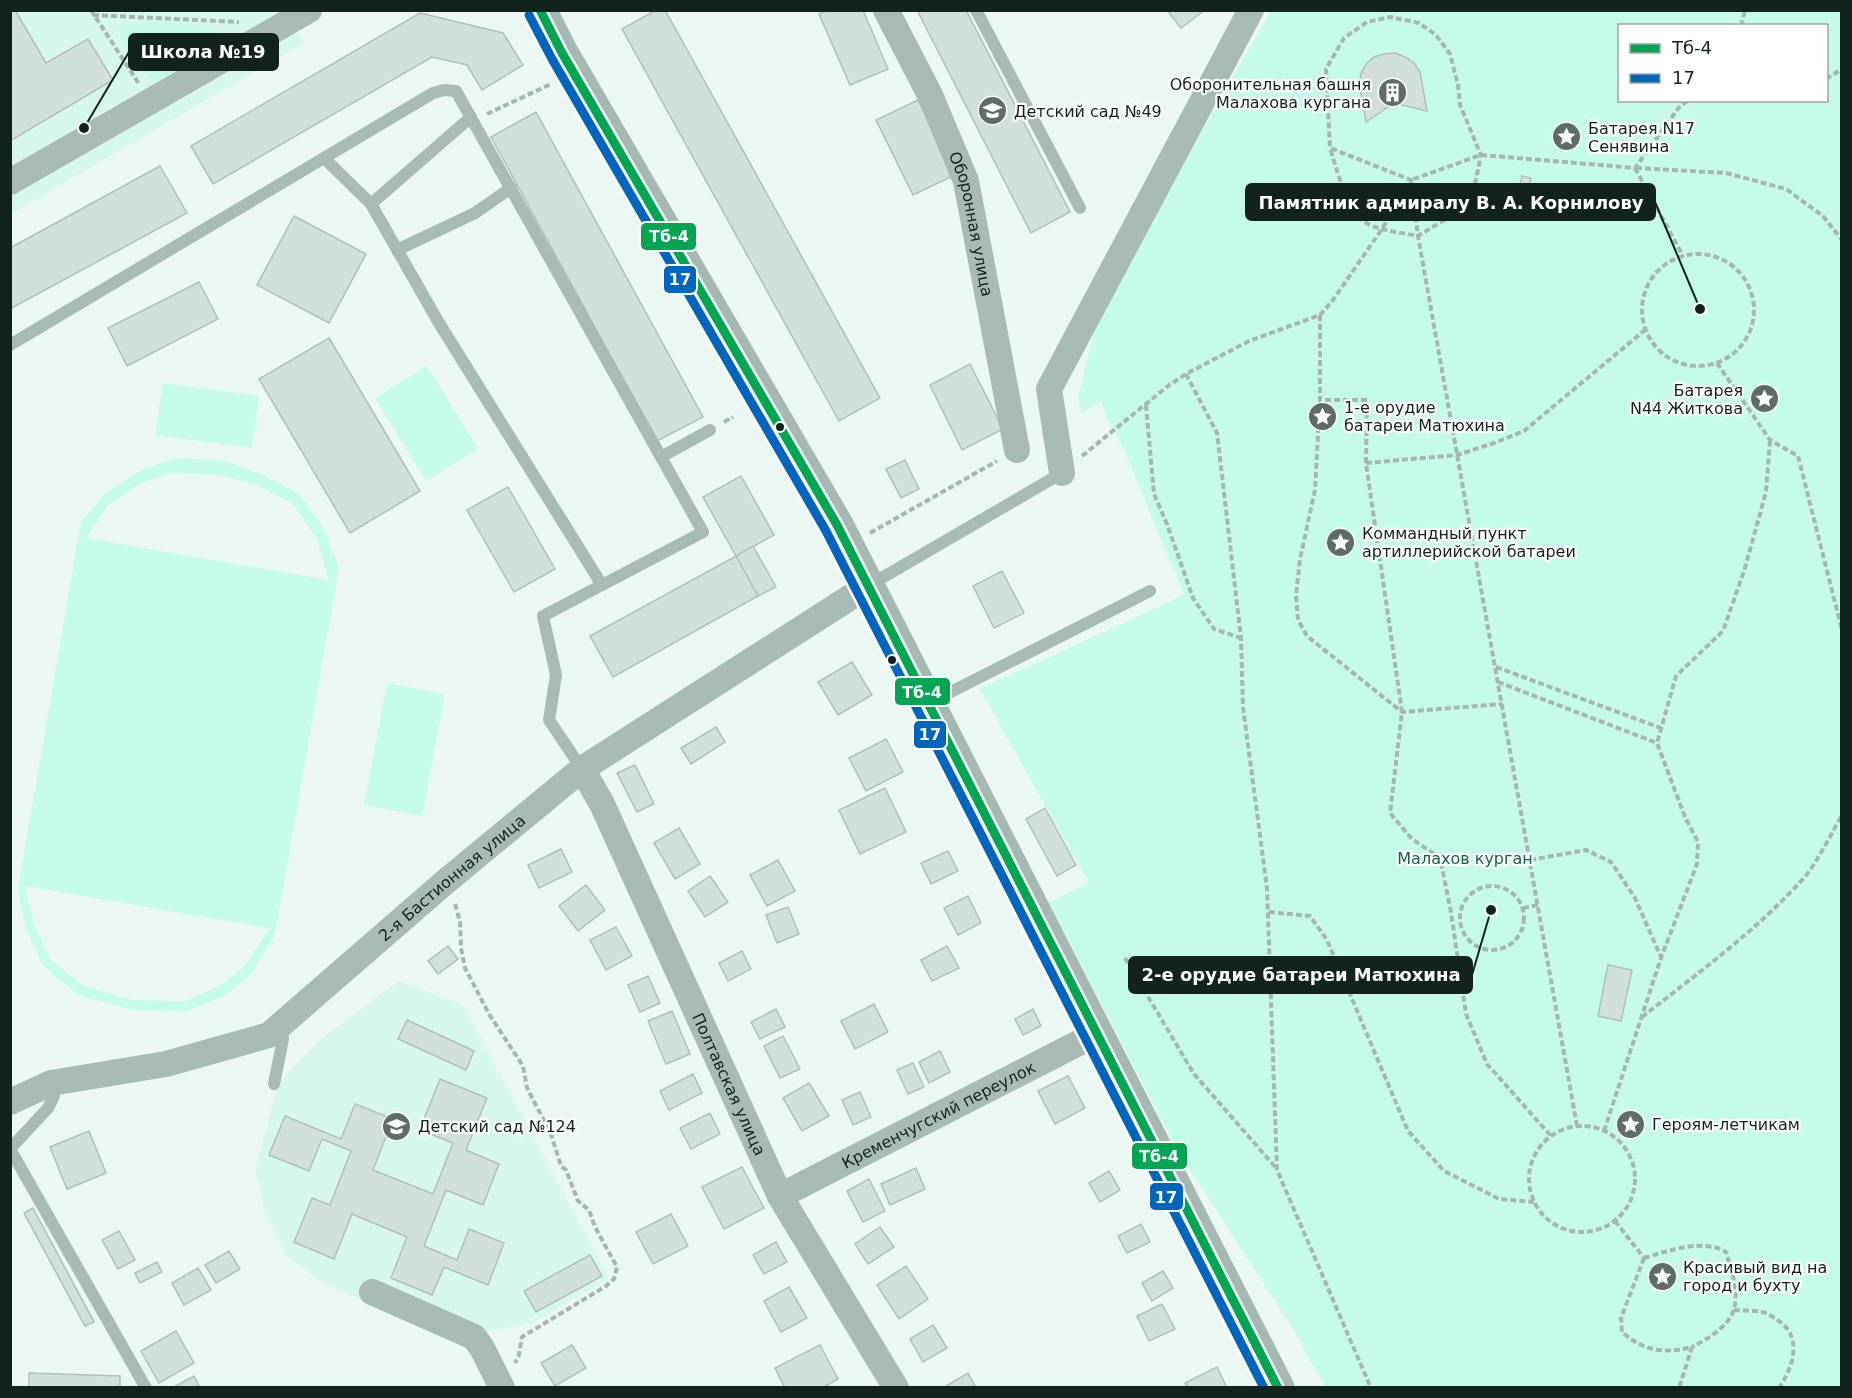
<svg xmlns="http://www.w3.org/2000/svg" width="1852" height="1398" viewBox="0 0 1852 1398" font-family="'DejaVu Sans',sans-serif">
<rect width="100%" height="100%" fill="#eaf7f3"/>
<g fill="#d6f8ec">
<path d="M10 11H286L304 43 11 214Z"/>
<path d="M399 981 463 1005 609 1278 533 1323 453 1338 395 1315 319 1281 286 1255 265 1211 255 1170 279 1082 326 1035Z"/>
</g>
<g fill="#c5fbe9" fill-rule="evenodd">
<path d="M1271 11H1841V1387H1325L1293 1329 1177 1149 1049 903 1089 883 980 689 1184 595 1125 452 1107 418 1101 401 1082 413 1078 398 1100 308ZM1620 26H1826V100H1620Z"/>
<path d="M128 24C160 24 212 15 231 45L162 85C144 79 117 46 120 26Z"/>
<path d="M427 366 478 449 426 481 375 398Z"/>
<path d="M163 383 259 396 252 448 155 435Z"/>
<path d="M176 458 224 461 261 474 299 494 322 526 339 567 275 934 252 973 224 996 184 1012 134 1010 80 996 44 967 26 929 18 889 81 522 106 493 141 470ZM173 473 218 475 258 485 293 504 317 539 329 580 86 538 107 506 140 483ZM25 886 268 928 269 929 246 965 220 986 183 1002 134 1000 83 986 50 959 33 923Z"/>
<path d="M387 683 445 694 422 816 364 805Z"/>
</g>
<g fill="#d2e0da" stroke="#b1beba" stroke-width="1.5">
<path d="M10 10H15L46 63 88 39 113 80 10 141Z"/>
<path d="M656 10H665L880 398 839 421 622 29Z"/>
<path d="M827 10H863L888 69 850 85 819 14Z"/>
<path d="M917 10H966L1070 212 1031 233Z"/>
<path d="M1167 10H1205L1181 28Z"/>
<path d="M420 13 503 33 523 65 482 90 467 65 432 57 213 184 191 146Z"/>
<path d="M1395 53 1405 57 1414 63 1420 72 1427 111 1394 103 1366 122 1359 84 1361 74 1366 64 1374 57 1384 54Z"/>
<path d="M918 100 955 175 913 195 876 120Z"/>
<path d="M536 112 703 417 657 441 491 137Z"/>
<path d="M160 166 187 213 10 309V248Z"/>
<path d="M1522 176 1531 178 1526 199 1517 197Z"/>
<path d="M294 216 366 254 329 323 257 285Z"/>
<path d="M199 282 218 319 127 366 108 328Z"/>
<path d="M329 338 420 491 350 533 259 379Z"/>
<path d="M970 364 1003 429 962 450 930 385Z"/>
<path d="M905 460 919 489 901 498 886 469Z"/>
<path d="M741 476 774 535 736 556 703 497Z"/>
<path d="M508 487 555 569 514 592 467 510Z"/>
<path d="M753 546 776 587 758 596 736 556Z"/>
<path d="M736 556 758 596 613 677 590 636Z"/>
<path d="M1002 571 1024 613 994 628 973 586Z"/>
<path d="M852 662 872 695 838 715 818 682Z"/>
<path d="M716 727 725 742 691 764 681 748Z"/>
<path d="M886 739 903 772 866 791 849 758Z"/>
<path d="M635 765 654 804 637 812 617 773Z"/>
<path d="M885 788 906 832 860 854 839 810Z"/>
<path d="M1045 808 1076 865 1057 876 1026 819Z"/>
<path d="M679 828 700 864 675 879 654 843Z"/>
<path d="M561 849 572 872 539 888 528 865Z"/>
<path d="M948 851 958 871 931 884 921 863Z"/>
<path d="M778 860 795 891 767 906 750 875Z"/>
<path d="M710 876 728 902 705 917 688 891Z"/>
<path d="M586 885 605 910 578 931 559 906Z"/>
<path d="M968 896 981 923 958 935 944 908Z"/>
<path d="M788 907 799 934 777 943 766 915Z"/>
<path d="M616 927 632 956 606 970 590 940Z"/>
<path d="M448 946 458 959 438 974 428 961Z"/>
<path d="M947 946 959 968 932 981 921 960Z"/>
<path d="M742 951 751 969 728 981 719 963Z"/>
<path d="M1608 965 1632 970 1621 1021 1598 1016Z"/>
<path d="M648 976 660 1003 640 1012 628 985Z"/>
<path d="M874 1004 888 1032 855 1049 841 1021Z"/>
<path d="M776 1009 785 1027 760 1039 751 1022Z"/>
<path d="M1033 1009 1041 1026 1023 1035 1015 1019Z"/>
<path d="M672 1011 690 1054 666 1064 648 1021Z"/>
<path d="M407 1020 474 1051 466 1070 398 1039Z"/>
<path d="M783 1036 800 1069 780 1078 764 1046Z"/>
<path d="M940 1051 950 1072 929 1083 919 1062Z"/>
<path d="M913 1063 924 1087 908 1094 897 1070Z"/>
<path d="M693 1074 702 1093 669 1110 660 1091Z"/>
<path d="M1068 1076 1085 1108 1055 1124 1038 1091Z"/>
<path d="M440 1079 487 1098 466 1150 499 1164 483 1205 446 1190 424 1246 457 1260 469 1229 504 1243 488 1285 444 1267 432 1295 391 1278 407 1237 352 1214 334 1259 294 1242 312 1198 330 1205 351 1151 322 1139 309 1171 269 1155 285 1116 341 1139 355 1104 393 1119 373 1170 433 1194 453 1143 433 1135 438 1124 424 1119Z"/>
<path d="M809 1083 829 1116 802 1131 783 1098Z"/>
<path d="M860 1092 871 1117 853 1125 842 1100Z"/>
<path d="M710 1113 720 1134 691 1149 680 1128Z"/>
<path d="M89 1131 106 1173 67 1189 50 1147Z"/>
<path d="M742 1167 764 1208 724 1229 702 1187Z"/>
<path d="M916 1168 925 1189 890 1205 881 1184Z"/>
<path d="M1109 1171 1120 1190 1100 1202 1089 1183Z"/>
<path d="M869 1179 885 1211 863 1222 847 1191Z"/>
<path d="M33 1208 94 1322 85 1326 24 1213Z"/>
<path d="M671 1214 688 1246 653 1264 636 1232Z"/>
<path d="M1141 1224 1150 1242 1127 1253 1118 1236Z"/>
<path d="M880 1227 894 1247 868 1264 855 1244Z"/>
<path d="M119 1231 135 1260 118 1269 102 1240Z"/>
<path d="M776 1242 787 1262 764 1274 753 1255Z"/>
<path d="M229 1251 240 1269 216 1283 205 1265Z"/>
<path d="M590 1255 602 1276 536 1312 524 1291Z"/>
<path d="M157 1262 162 1272 140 1283 135 1273Z"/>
<path d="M906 1266 928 1299 899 1319 877 1285Z"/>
<path d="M198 1268 211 1290 184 1305 172 1283Z"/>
<path d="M1163 1271 1173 1288 1152 1301 1142 1283Z"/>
<path d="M789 1287 807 1318 781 1332 764 1301Z"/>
<path d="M1162 1304 1175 1329 1149 1341 1137 1316Z"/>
<path d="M933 1325 947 1348 923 1362 910 1339Z"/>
<path d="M176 1331 194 1363 159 1383 141 1351Z"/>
<path d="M572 1345 586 1368 555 1386 541 1363Z"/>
<path d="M820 1345 838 1379 822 1388H785L775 1368Z"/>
<path d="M1217 1367 1227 1388H1188L1185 1383Z"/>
<path d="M29 1373 120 1376V1388H29Z"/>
<path d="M968 1373 976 1388H943Z"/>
<path d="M194 1376 200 1388H172Z"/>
</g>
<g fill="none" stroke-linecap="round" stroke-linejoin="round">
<g stroke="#a7b6b1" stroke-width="4" stroke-dasharray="6 3" stroke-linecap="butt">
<path d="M91 10 139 84"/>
<path d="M93 15 239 22"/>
<path d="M1741 26 1745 10"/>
<path d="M1826 79 1842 69"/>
<path d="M487 114 551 84"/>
<path d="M1635 168 1683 256"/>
<path d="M1636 168 1726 173 1786 189 1823 216 1842 240"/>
<circle cx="1698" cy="310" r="56"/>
<path d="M1320 315V400H1367L1366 463 1402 712 1390 813 1412 839 1440 858 1451 912 1466 1014 1487 1064 1551 1136"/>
<path d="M1717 363 1770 440 1798 456 1842 630"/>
<path d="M1186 374 1217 433 1241 638 1243 707 1267 888 1277 1170 1371 1388"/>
<path d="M1320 400 1315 490 1300 559 1296 596 1298 620 1307 636 1402 712 1502 704"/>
<path d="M1146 405 1154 494 1167 524 1193 598 1214 629 1241 638"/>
<path d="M724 422 733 417"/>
<path d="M1082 456 1168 386 1186 374 1249 341 1320 315 1333 300 1382 229 1411 180 1330 148 1326 69 1344 38 1367 22 1390 17 1419 23 1436 35 1450 54 1458 85 1460 105 1481 155 1475 184 1462 209 1418 236C1400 232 1374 231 1359 218 1347 208 1335 164 1330 148"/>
<path d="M1366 463 1457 455 1494 443 1524 431 1645 330"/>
<path d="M870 533 997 461"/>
<path d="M1496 667 1661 728"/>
<path d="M1498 682 1657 743"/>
<path d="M1530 860 1586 850 1611 862 1635 898 1661 957"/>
<circle cx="1492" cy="918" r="32"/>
<path d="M455 904 460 922 461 948 465 968 489 1014 523 1066 527 1088 551 1134 561 1166 566 1170 578 1201 589 1210 595 1227 617 1267 614 1279 606 1286 522 1337 519 1355 515 1363"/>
<path d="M1523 908 1538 905"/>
<path d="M1269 912 1310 916 1327 940 1408 1131 1444 1171 1499 1199 1534 1202"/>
<path d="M1125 958 1194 1074 1277 1169"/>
<path d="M1642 1017C1697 974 1757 930 1803 879 1817 863 1831 834 1842 815"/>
<path d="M1577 1126 1418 236 1411 180 1481 155 1635 168 1680 106 1689 100"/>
<circle cx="1582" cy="1179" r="53"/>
<path d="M1604 1131 1661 958 1697 864 1698 842 1685 817 1657 743 1676 676 1723 631 1745 568 1766 492 1770 440"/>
<path d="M1615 1221 1644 1258"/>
<path d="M1644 1258C1668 1251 1703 1238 1726 1252 1731 1269 1739 1291 1734 1309 1730 1326 1706 1340 1692 1347"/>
<path d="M1644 1258 1621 1318 1622 1332C1643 1351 1665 1354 1692 1347L1679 1388"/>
<path d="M1734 1310C1743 1311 1754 1310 1762 1312 1768 1313 1774 1318 1779 1321 1803 1338 1793 1367 1779 1388"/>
</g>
<g stroke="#a7bab3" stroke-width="12">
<path d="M976 10 1080 208"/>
<path d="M324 158 371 204 439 323 602 585"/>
<path d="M371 204 471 117"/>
<path d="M397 250 475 213 511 188"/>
<path d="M10 345 433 93 444 90 456 91 703 532 543 616 556 675 549 720 582 769"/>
<path d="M661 457 710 430"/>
<path d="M868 586 1062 473"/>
<path d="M929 703 1150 591"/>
<path d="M51 1083 54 1096 48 1108 10 1149 146 1388"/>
<path d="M274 1084 283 1039 280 1026"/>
</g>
<g stroke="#a7bab3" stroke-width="26">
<path id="s1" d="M886 10 930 95 966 181 1017 450"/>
<path d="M10 182 309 10"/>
<path d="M1062 473 1049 389 1251 10"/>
<path id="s2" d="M582 769 602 804 780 1196 896 1388"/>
<path id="s3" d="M10 1102 51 1083 166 1064 269 1035 444 883 582 769 868 586"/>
<path id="s4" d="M780 1196 1098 1033"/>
<path d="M372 1292 474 1337 482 1348 502 1388"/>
</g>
<path stroke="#a5b8b2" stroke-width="33" d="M540 10 562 53 837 525 1278 1388"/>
<defs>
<path id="bus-1" d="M540 10 562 53 837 525 1278 1388"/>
<path id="bus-2" d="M529 15 552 59 826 531 1264 1388"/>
</defs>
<use href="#bus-1" stroke="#fff" stroke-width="14"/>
<use href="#bus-2" stroke="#fff" stroke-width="14"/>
<use href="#bus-1" stroke="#00a651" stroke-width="9"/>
<use href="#bus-2" stroke="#0065bd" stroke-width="9"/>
</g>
<defs>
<symbol id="building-disc" viewBox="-11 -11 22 22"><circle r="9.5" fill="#5e6d67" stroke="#fff"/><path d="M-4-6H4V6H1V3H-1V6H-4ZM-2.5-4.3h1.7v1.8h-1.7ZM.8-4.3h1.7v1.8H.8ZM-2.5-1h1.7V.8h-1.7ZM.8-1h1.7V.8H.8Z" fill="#fff"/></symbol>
<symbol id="school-disc" viewBox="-11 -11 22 22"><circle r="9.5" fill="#5e6d67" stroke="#fff"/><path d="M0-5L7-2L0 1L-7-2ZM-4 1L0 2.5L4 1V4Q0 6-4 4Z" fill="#fff"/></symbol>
<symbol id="sight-disc" viewBox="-11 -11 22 22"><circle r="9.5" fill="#5e6d67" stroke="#fff"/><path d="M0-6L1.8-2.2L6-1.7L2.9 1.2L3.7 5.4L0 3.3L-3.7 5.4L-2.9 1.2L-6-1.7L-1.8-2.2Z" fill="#fff"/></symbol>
</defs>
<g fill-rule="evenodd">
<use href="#building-disc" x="1376" y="76" width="33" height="33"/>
<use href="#school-disc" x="976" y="94" width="33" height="33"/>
<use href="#sight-disc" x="1550" y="120" width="33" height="33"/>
<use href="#sight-disc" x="1748" y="382" width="33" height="33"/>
<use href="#sight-disc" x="1306" y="400" width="33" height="33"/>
<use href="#sight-disc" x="1324" y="526" width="33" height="33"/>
<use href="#sight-disc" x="1614" y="1108" width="33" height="33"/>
<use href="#school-disc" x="380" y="1110" width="33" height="33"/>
<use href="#sight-disc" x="1646" y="1260" width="33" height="33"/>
</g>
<g fill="#12221c" stroke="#fff" stroke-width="2">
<circle cx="780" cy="427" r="5"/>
<circle cx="892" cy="660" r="5"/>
</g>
<g text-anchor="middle" stroke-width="4.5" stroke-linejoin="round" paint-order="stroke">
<g font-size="16" fill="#12221c" stroke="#fff" text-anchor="start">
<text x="1371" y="90" text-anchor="end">Оборонительная башня<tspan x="1371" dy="18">Малахова кургана</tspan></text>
<text x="1014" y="117">Детский сад №49</text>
<text x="1588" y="134">Батарея N17<tspan x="1588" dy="18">Сенявина</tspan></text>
<text x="1743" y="396" text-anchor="end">Батарея<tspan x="1743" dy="18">N44 Житкова</tspan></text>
<text x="1344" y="413">1-е орудие<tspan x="1344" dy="18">батареи Матюхина</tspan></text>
<text x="1362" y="539">Коммандный пункт<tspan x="1362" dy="18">артиллерийской батареи</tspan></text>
<text x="1652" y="1130">Героям-летчикам</text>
<text x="418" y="1132">Детский сад №124</text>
<text x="1683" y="1273">Красивый вид на<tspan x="1683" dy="18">город и бухту</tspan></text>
</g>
<g font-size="16" fill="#12221c" stroke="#fff">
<text dy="6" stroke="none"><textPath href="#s1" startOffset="232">Оборонная улица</textPath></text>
<text dy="6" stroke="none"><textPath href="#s3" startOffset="510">2-я Бастионная улица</textPath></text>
<text dy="6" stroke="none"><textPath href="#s2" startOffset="348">Полтавская улица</textPath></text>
<text dy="6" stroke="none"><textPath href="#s4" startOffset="178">Кременчугский переулок</textPath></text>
</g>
<g font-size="16" fill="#13624d" stroke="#fff">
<text x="1465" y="864">Малахов курган</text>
</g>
</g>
<path fill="none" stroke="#12221c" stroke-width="2" d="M84 128L129 52M1700 309L1655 202M1491 910L1472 975"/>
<g fill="#12221c" stroke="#fff" stroke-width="2">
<circle cx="84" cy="128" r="6"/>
<circle cx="1700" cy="309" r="6"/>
<circle cx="1491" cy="910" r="6"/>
</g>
<g fill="#12221c" stroke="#12221c" stroke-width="2">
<rect x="129" y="34" width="149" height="36" rx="6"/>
<rect x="1246" y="184" width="409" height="36" rx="6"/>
<rect x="1129" y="957" width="343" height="36" rx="6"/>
</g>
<g font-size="18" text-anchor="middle" font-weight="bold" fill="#fff">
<text x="203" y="58">Школа №19</text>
<text x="1451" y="209">Памятник адмиралу В. А. Корнилову</text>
<text x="1301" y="981">2-е орудие батареи Матюхина</text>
</g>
<g stroke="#fff" stroke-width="2">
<rect x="640" y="222" width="57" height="29" rx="6" fill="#00a651"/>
<rect x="663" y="265" width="34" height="29" rx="6" fill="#0065bd"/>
<rect x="894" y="677" width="57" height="29" rx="6" fill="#00a651"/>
<rect x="913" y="720" width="34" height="29" rx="6" fill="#0065bd"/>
<rect x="1131" y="1142" width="57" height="28" rx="6" fill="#00a651"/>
<rect x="1149" y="1182" width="35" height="29" rx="6" fill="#0065bd"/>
</g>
<g font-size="16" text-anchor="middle" font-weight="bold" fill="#fff">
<text x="669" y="242">Тб-4</text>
<text x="680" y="285">17</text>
<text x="922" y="698">Тб-4</text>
<text x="930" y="740">17</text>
<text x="1159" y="1162">Тб-4</text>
<text x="1166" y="1203">17</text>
</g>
<rect width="1852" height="1398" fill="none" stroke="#12221c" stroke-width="24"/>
<rect x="1618" y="24" width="210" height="78" fill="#ffffff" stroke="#a0a7a4" stroke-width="1.5"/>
<rect x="1630" y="44" width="30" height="9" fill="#00a651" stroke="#a0a7a4" stroke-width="1.5"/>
<text x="1672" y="54" font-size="18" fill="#12221c">Тб-4</text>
<rect x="1630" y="74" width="30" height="9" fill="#0065bd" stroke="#a0a7a4" stroke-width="1.5"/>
<text x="1672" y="84" font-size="18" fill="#12221c">17</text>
</svg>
